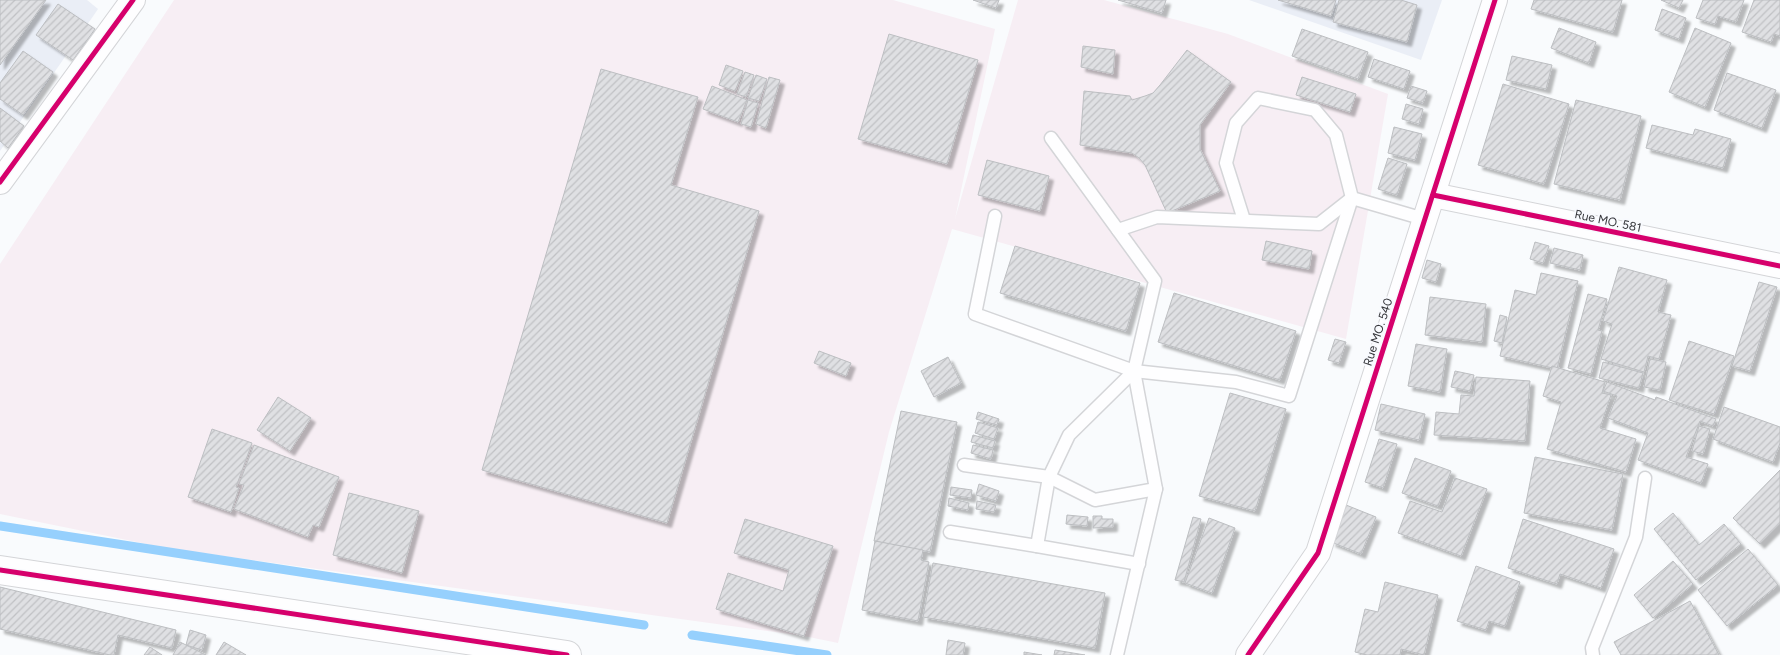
<svg xmlns="http://www.w3.org/2000/svg" width="1780" height="655" viewBox="0 0 1780 655" font-family="Figtree,sans-serif">
<defs>
<pattern id="building-hatch" width="6" height="6" patternUnits="userSpaceOnUse" patternTransform="scale(1.25)"><rect width="6" height="6" fill="#dfe0e3"/><path d="M-1 1l2-2M0 6l6-6M5 7l2-2" fill="none" stroke="#c0c1c4"/></pattern>
<filter id="shadow"><feDropShadow dx="4.5" dy="4.5" stdDeviation="1" flood-color="#0004"/></filter>
</defs>
<rect width="100%" height="100%" fill="#f9fbfd"/>
<g fill="#eaeef6">
<path d="M0 0H87L98 9 0 151Z"/>
<path d="M1249 0H1442L1421 60Z"/>
</g>
<path fill="#f7eef4" d="M174 0H893L995 29 955 219 1018 0H1104L1228 34 1388 94 1346 339 952 229 889 432 838 643 804 636 166 548 0 514V264Z"/>
<g fill="none" stroke-linecap="round" stroke-linejoin="round">
<g stroke="#96d0fd" stroke-width="9">
<path d="M0 526 644 625"/>
<path d="M692 635 827 655"/>
</g>
</g>
<g fill="url(#building-hatch)" stroke="#bcbec1" filter="url(#shadow)">
<path d="M0 0H46L0 65Z"/>
<path d="M973 0H999L996 8Z"/>
<path d="M1118 0H1166L1162 13Z"/>
<path d="M1278 0H1336L1331 16Z"/>
<path d="M1339 0H1401L1417 5 1407 42 1333 22Z"/>
<path d="M1534 0H1622L1613 32 1531 9Z"/>
<path d="M1661 0H1683L1679 8Z"/>
<path d="M1703 0H1744L1736 22 1718 16 1715 24 1696 18Z"/>
<path d="M1754 0H1780V36L1774 34 1771 42 1742 32Z"/>
<path d="M58 4 95 29 73 60 36 35Z"/>
<path d="M1662 9 1686 18 1679 39 1655 30Z"/>
<path d="M1559 28 1596 42 1589 63 1551 48Z"/>
<path d="M1695 28 1731 43 1705 107 1669 92Z"/>
<path d="M1302 29 1368 52 1358 79 1292 56Z"/>
<path d="M889 34 978 60 947 164 858 139Z"/>
<path d="M1083 46 1115 50 1113 74 1081 67Z"/>
<path d="M1187 50 1231 82 1200 125V149L1220 191 1167 213 1145 165 1139 158 1132 153 1080 145 1084 91 1130 96 1132 100 1145 96 1153 93 1160 85Z"/>
<path d="M23 51 53 72 23 115 0 99V83Z"/>
<path d="M1512 56 1552 65 1546 89 1506 80Z"/>
<path d="M1374 59 1410 71 1404 89 1368 77Z"/>
<path d="M726 65 743 71 735 91 719 85Z"/>
<path d="M601 69 698 97 671 185 759 211 667 523 482 470Z"/>
<path d="M745 72 754 75 746 97 737 94Z"/>
<path d="M1727 73 1776 90 1762 128 1714 110Z"/>
<path d="M756 75 767 79 759 101 748 98Z"/>
<path d="M769 77 780 80 766 128 756 124Z"/>
<path d="M1302 77 1356 94 1350 112 1296 95Z"/>
<path d="M1503 84 1569 104 1544 184 1478 165Z"/>
<path d="M712 86 747 100 738 122 703 109Z"/>
<path d="M1411 86 1427 91 1423 103 1407 98Z"/>
<path d="M748 100 758 103 751 127 741 124Z"/>
<path d="M1576 100 1641 116 1620 200 1554 184Z"/>
<path d="M1406 104 1423 109 1419 124 1402 119Z"/>
<path d="M0 108 24 126 8 148 0 141Z"/>
<path d="M1652 125 1693 135 1695 129 1731 139 1723 168 1646 148Z"/>
<path d="M1394 127 1422 134 1415 160 1388 153Z"/>
<path d="M1388 158 1407 164 1397 195 1378 189Z"/>
<path d="M987 160 1049 176 1040 211 978 195Z"/>
<path d="M1266 241 1312 251 1309 269 1262 260Z"/>
<path d="M1535 242 1549 246 1543 263 1530 259Z"/>
<path d="M1015 246 1140 283 1126 331 1000 293Z"/>
<path d="M1554 248 1583 255 1580 270 1550 263Z"/>
<path d="M1427 260 1441 264 1436 282 1422 278Z"/>
<path d="M1619 267 1667 280 1658 312 1671 315 1659 359 1648 356 1644 372 1601 359 1612 324 1603 321Z"/>
<path d="M1541 273 1578 281 1557 369 1500 356 1515 290 1536 295Z"/>
<path d="M1759 282 1777 287 1750 371 1732 366Z"/>
<path d="M1174 293 1296 331 1280 380 1158 342Z"/>
<path d="M1588 294 1607 299 1598 330 1602 331 1591 374 1568 368Z"/>
<path d="M1430 297 1486 304 1482 342 1425 335Z"/>
<path d="M1500 315 1507 317 1502 343 1494 341Z"/>
<path d="M1335 339 1346 342 1339 363 1328 360Z"/>
<path d="M1689 341 1734 356 1714 414 1669 400Z"/>
<path d="M1416 344 1447 349 1440 392 1408 386Z"/>
<path d="M819 351 851 363 846 376 814 363Z"/>
<path d="M948 357 961 383 934 397 921 371Z"/>
<path d="M1650 359 1666 362 1660 390 1644 387Z"/>
<path d="M1603 362 1643 373 1639 388 1599 378Z"/>
<path d="M1552 366 1605 382 1602 393 1611 395 1600 428 1636 439 1626 472 1547 449 1561 402 1543 396Z"/>
<path d="M1455 371 1474 375 1470 391 1451 387Z"/>
<path d="M1476 377 1530 381 1525 441 1434 435 1436 412 1459 414 1461 395 1474 396Z"/>
<path d="M1607 382 1655 400 1656 397 1716 419 1713 426 1700 421 1686 457 1708 464 1701 483 1638 460 1648 433 1608 418 1617 396 1603 391Z"/>
<path d="M1230 393 1286 409 1255 511 1199 496Z"/>
<path d="M278 397 311 418 290 451 257 430Z"/>
<path d="M1381 404 1425 414 1419 440 1375 430Z"/>
<path d="M1724 407 1780 427V443L1773 462 1713 439Z"/>
<path d="M901 411 957 422 930 552 874 541Z"/>
<path d="M978 412 999 419 997 425 976 419Z"/>
<path d="M978 422 998 428 994 439 975 433Z"/>
<path d="M1699 426 1710 429 1703 454 1692 451Z"/>
<path d="M212 429 252 443 236 487 239 488 231 512 188 497Z"/>
<path d="M973 435 995 441 993 448 971 442Z"/>
<path d="M1379 439 1397 444 1383 488 1365 482Z"/>
<path d="M254 445 339 477 319 527 313 525 308 537 234 509 244 485 239 484Z"/>
<path d="M973 445 993 450 991 459 971 453Z"/>
<path d="M1535 457 1623 474 1612 530 1524 513Z"/>
<path d="M1415 458 1451 471 1438 506 1402 493Z"/>
<path d="M1780 470V524L1760 544 1733 518Z"/>
<path d="M1455 478 1487 489 1461 556 1398 533 1410 501 1442 512Z"/>
<path d="M979 484 999 491 996 501 976 495Z"/>
<path d="M951 487 972 490 971 498 950 495Z"/>
<path d="M349 493 419 511 402 573 333 555Z"/>
<path d="M949 498 969 503 968 510 948 506Z"/>
<path d="M977 501 996 505 994 512 976 509Z"/>
<path d="M1346 505 1376 517 1361 554 1331 542Z"/>
<path d="M1673 513 1699 545 1724 524 1741 544 1696 580 1654 529Z"/>
<path d="M1067 515 1088 517 1087 526 1066 524Z"/>
<path d="M1093 516H1102V519H1113V527L1093 528Z"/>
<path d="M1193 517 1201 519 1184 582 1175 580Z"/>
<path d="M1209 518 1235 528 1212 593 1185 583Z"/>
<path d="M745 519 833 546 804 636 716 609 728 573 783 591 789 570 734 553Z"/>
<path d="M1523 519 1614 549 1601 588 1560 574 1557 584 1508 568Z"/>
<path d="M875 541 923 550 921 560 929 562 918 621 862 610Z"/>
<path d="M1748 549 1778 585 1727 626 1698 590Z"/>
<path d="M1673 561 1693 584 1653 618 1634 595Z"/>
<path d="M933 563 1105 593 1095 648 923 617Z"/>
<path d="M1476 566 1520 582 1505 626 1489 621 1486 630 1457 621Z"/>
<path d="M1385 582 1438 595 1424 655 1401 649 1400 655H1367L1355 652 1365 609 1378 612Z"/>
<path d="M0 587 176 630 172 648 118 635 114 655H110L0 629Z"/>
<path d="M1690 601 1719 655H1621L1614 642Z"/>
<path d="M190 630 206 635 202 650 186 645Z"/>
<path d="M948 640 965 643 963 655H946Z"/>
<path d="M180 642 206 655H173Z"/>
<path d="M224 642 246 655H216Z"/>
<path d="M150 647 162 655H144Z"/>
<path d="M1055 650 1085 655H1054Z"/>
<path d="M1024 652 1042 655H1024Z"/>
</g>
<g fill="none" stroke-linecap="round" stroke-linejoin="round">
<defs>
<g id="service">
<path d="M1051 138 1155 281 1134 371 1069 435 1049 477 1037 546 1139 564"/>
<path d="M995 216 975 314 1134 371 1156 489 1117 655"/>
<path d="M1118 230 1157 217 1319 224 1352 198 1424 219"/>
<path d="M1134 371 1236 382 1289 396 1352 198 1336 135 1315 110 1258 98 1236 123 1226 163 1244 220"/>
<path d="M964 465 1049 477 1095 500 1156 489"/>
<path d="M950 532 1037 546"/>
<path d="M1593 655 1592 648 1636 537 1645 478"/>
</g>
<g id="minor">
<path d="M0 182 133 0"/>
<path d="M1433 195 1780 266"/>
<path d="M1248 655 1318 553 1495 0"/>
</g>
<path id="tertiary" d="M0 570 567 655"/>
</defs>
<use href="#service" stroke="#d4d5d8" stroke-width="15"/>
<use href="#minor" stroke="#d4d5d8" stroke-width="26"/>
<use href="#tertiary" stroke="#d4d5d8" stroke-width="30"/>
<use href="#service" stroke="#fefeff" stroke-width="12"/>
<use href="#minor" stroke="#fefeff" stroke-width="24"/>
<use href="#tertiary" stroke="#fefeff" stroke-width="28"/>
<defs>
<g id="cycleway">
<path d="M0 182 133 0"/>
<path d="M1433 195 1780 266"/>
<path d="M0 570 567 655"/>
<path d="M1248 655 1318 553 1495 0"/>
</g>
</defs>
<use href="#cycleway" stroke="#f8fafe" stroke-width="8"/>
<use href="#cycleway" stroke="#d6006c" stroke-width="5"/>
</g>
<g text-anchor="middle" stroke-width="4" stroke-linejoin="round" paint-order="stroke">
<g font-size="12" fill="#343539" stroke="#f8fafe">
<text transform="translate(1608 221) rotate(12)" y="4">Rue MO. 581</text>
<text transform="translate(1378 332) rotate(-72)" y="4">Rue MO. 540</text>
</g>
</g>
</svg>
